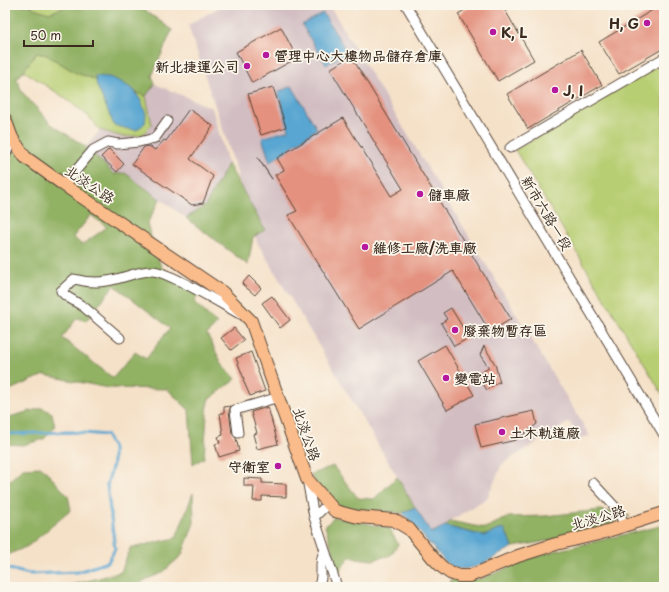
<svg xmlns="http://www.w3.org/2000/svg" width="669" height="592" font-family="'Playpen Sans','LXGW WenKai TC',sans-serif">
<rect width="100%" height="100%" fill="#fbf7ec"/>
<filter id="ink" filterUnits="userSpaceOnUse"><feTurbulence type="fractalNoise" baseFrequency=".025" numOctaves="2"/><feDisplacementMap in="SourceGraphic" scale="8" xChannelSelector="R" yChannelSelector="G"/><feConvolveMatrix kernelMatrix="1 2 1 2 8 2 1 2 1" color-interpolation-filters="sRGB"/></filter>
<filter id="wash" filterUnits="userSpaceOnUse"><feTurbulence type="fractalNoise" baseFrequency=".012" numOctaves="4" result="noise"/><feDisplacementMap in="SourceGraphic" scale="16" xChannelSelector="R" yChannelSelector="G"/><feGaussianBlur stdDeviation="0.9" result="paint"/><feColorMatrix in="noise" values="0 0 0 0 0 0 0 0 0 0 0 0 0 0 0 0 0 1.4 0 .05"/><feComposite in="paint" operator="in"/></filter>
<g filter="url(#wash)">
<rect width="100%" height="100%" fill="#f5e1c8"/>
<g fill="#d2bec2">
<polygon points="223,5 329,5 590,436 580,438 569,422 502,464 487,498 450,521 445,526 431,533 257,242 235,166 188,25"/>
<polygon points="155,84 212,108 228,164 205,206 186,218 125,173 114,174 86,147 100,130 123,137 142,135 152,125 146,96"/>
</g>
<g fill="#b7ce72" stroke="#797c48">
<polygon points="31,5 70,5 49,13 33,8"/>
<polygon points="37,53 47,55 76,73 146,96 152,125 142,135 123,137 100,130 87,115 62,96 24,71 28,64"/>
<polygon points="664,62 664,397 515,150"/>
</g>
<g fill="#91b164" stroke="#666e41" fill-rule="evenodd">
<path d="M5,5H31L33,8L49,13L70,5H141V7L172,30L152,76L155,84L146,96L76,73L47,55L37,53L17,79L22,92L51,124L86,147L114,174L125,173L160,199L147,224L161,267L198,295L194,302L217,324L207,334L221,362L236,379L208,400L204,458L193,464L189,410L167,389L108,388L44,375L5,392ZM91,215L107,227L82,245L73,237ZM114,285L170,328L146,359L135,352L113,378L62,338L77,318L86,321Z"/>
<polygon points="228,164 265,230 253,237 248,265 186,218 205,206"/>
<polygon points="42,408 52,413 55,427 44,439 23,445 5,444 5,418"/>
<polygon points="333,466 358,498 374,499 397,477 415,507 403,513 345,508 331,502 310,475"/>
<polygon points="42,467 68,496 71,510 28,546 5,556 5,485 23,468"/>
<polygon points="193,493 194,523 182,555 162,573 147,579 135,587 65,587 121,572 130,548 176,538"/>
<path d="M600,510L630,516C593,531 553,541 513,547L504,528L484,536L445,526L450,521L485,528L509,517L545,516Z"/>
<polygon points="334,517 389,528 398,544 391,555 372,560 349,557 339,572 325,526"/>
<polygon points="661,526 664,527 664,587 449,587 451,580 480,579 501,571 522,560 550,552"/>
</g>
<g fill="#58a6d1" stroke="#4a6878">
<polygon points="323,13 347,52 326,65 302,25"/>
<polygon points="95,76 109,77 121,82 134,90 141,101 146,114 145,123 137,130 128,129 114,125 97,86"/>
<polygon points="292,86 317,129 270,162 262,138 289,130 278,92"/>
<path d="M415,507L431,533L445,526L484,536L504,528L513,547C494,557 471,576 449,566L403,513Z"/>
</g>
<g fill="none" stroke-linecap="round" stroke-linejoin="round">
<polyline stroke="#58a6d1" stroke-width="3" points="5,434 72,432 106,435 113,448 113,464 107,485 115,549 108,562 78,572 29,574 5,568"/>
</g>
<g id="blocks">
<g fill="#e4927f">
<polygon points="473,5 502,5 534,60 498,81 458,14"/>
<polygon points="661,5 664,5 664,48 619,74 599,42"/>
<polygon points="281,27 297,58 252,83 236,52"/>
<polygon points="581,50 602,85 528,129 507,94"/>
<polygon points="351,56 511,319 490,332 453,271 359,329 288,215 297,211 275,175 284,170 277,158 343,118 391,196 403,189 330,69"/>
<polygon points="273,87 286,127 261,135 248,94"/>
<polygon points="189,109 213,126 190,159 213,176 203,203 192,205 132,164 144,147 149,146 155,150 164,140 166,141"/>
<polygon points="109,149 124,164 117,172 101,157"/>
<polygon points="249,276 261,288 255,295 242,284"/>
<polygon points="272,296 290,320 280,328 262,303"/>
<polygon points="451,308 469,338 454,346 441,323 447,319 443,313"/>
<polygon points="234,328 244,340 231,350 221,338"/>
<polygon points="445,345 474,395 447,410 418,361"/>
<polygon points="484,346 495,364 500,383 498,382 487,390 477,375 489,368 480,355"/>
<polygon points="251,352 265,391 250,396 243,380 244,379 236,358"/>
<polygon points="231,406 229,411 232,434 236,438 239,451 219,457 215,444 220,443 218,437 223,435 220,413 224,413 224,407"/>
<polygon points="268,407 278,444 257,449 253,434 257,433 251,412"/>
<polygon points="534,411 537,424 516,440 481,448 475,424"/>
<polygon points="244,478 262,479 262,483 286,484 286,497 262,496 262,501 253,501 254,486 244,486"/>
</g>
</g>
</g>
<g filter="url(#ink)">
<use href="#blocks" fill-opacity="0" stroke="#574538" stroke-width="1"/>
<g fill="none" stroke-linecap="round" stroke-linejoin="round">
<g stroke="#574538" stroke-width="11">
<g id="minor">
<polyline points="406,5 664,435"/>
<polyline points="510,148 664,58"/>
<polyline points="5,157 12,138"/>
<polyline points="64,185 93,150 108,142 118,144 139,142 155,138 167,121"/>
<path d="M120,338L84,307L66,296L61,291L74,279C85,282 96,283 107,281C122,279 137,271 152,271C168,271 223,305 240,314"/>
<polyline points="238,433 235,410 279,397"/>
<polyline points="307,479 314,517 337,587"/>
<polyline points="593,483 616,508 625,525"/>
<polyline points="314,517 328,504"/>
<path d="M318,587C325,576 317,565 324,552"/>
</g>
</g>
<g stroke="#574538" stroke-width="14">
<polyline id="major" points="5,119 12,138 25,157 64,185 222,292 251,321 307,479 335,511 358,517 394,520 409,529 433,558 442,567 450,573 459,576 470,576 518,556 556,544 598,534 664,513"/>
</g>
<use href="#minor" stroke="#fff" stroke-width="9"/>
<use href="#major" stroke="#fabc8b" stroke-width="12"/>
<g stroke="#3b2a1e" stroke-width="1">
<polyline points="256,6 257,5"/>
<polyline points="258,158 272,179"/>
</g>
</g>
</g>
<g fill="#b5179e" stroke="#fbf7ec" stroke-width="1.5">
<circle cx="647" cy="23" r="4"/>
<circle cx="493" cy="32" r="4"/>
<circle cx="266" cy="55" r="4"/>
<circle cx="247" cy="66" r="4"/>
<circle cx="555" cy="90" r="4"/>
<circle cx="420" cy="194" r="4"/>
<circle cx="365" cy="247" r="4"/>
<circle cx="455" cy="330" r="4"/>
<circle cx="446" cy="378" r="4"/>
<circle cx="502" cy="432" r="4"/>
<circle cx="278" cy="466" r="4"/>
</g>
<g text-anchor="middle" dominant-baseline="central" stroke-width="3.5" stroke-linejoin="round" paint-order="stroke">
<g font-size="14" font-weight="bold" fill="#3b2a1e" stroke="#fbf7ec" text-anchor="start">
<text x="639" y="23" text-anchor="end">H, G</text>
<text x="501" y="32">K, L</text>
<text x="274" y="55">管理中心大樓物品儲存倉庫</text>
<text x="239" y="66" text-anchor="end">新北捷運公司</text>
<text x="563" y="90">J, I</text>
<text x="428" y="194">儲車廠</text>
<text x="373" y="247">維修工廠/洗車廠</text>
<text x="463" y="330">廢棄物暫存區</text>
<text x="454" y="378">變電站</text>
<text x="510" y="432">土木軌道廠</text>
<text x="270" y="466" text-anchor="end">守衛室</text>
</g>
<g font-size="14" fill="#3b2a1e" stroke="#fbf7ec">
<text transform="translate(90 184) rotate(34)">北淡公路</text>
<text transform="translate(547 213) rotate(59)">新市六路一段</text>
<text transform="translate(307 434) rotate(71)">北淡公路</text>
<text transform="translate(598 517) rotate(-16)">北淡公路</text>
</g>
</g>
<rect width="669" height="592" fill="none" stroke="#fbf7ec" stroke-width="20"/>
<path d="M24 40v6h69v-6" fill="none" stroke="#3b2a1e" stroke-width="2"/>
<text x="30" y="40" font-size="12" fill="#3b2a1e" stroke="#fbf7ec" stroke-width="3" paint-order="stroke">50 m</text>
</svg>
